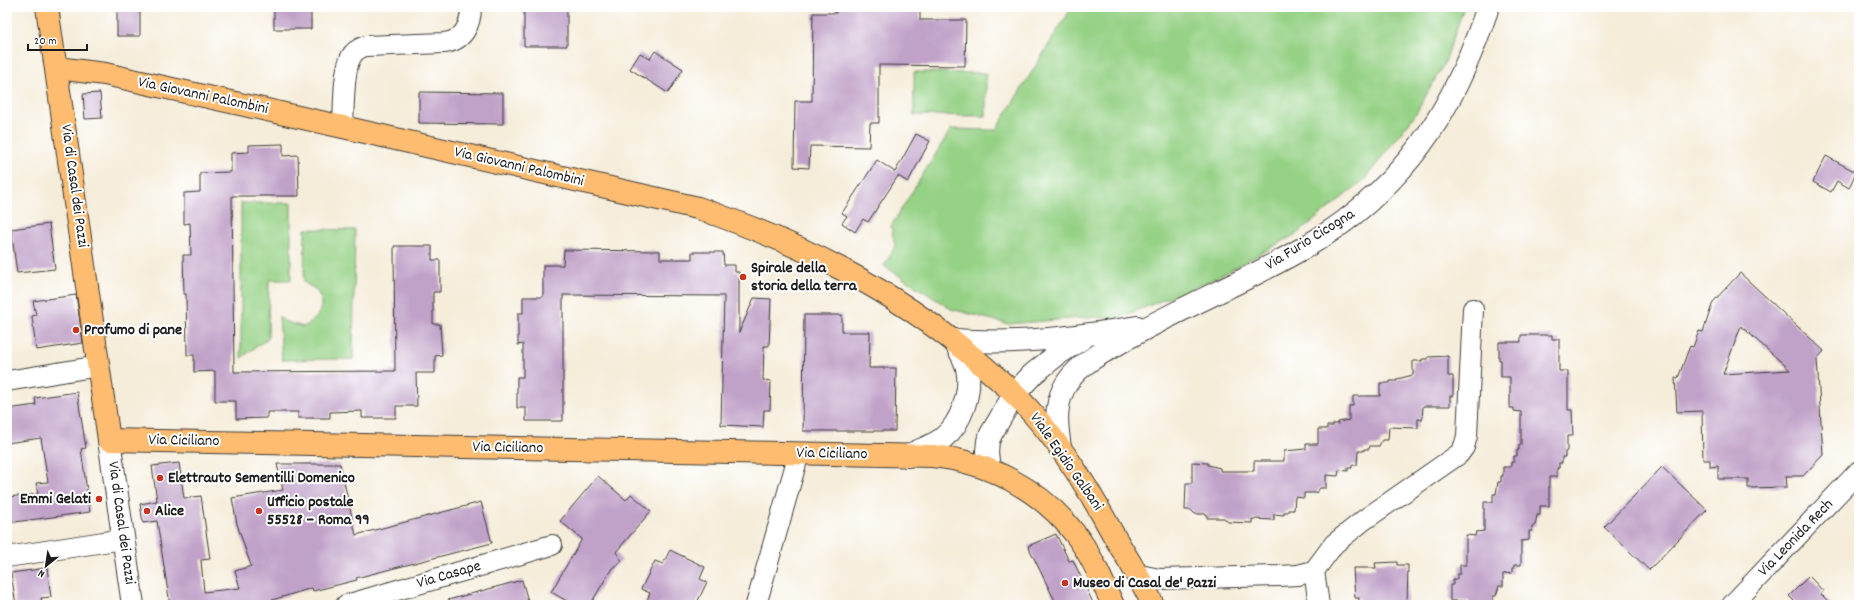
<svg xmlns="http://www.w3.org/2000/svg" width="1866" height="612" font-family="Dekko,sans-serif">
<rect width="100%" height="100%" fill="#fff"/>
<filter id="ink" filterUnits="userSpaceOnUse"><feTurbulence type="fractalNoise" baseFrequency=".025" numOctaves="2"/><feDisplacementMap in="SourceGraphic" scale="8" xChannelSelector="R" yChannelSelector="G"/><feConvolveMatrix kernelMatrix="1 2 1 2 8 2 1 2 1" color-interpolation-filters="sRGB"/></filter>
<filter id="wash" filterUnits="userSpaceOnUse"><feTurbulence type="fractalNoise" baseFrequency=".012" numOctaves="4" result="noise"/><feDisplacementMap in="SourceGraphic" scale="16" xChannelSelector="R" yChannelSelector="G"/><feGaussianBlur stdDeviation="0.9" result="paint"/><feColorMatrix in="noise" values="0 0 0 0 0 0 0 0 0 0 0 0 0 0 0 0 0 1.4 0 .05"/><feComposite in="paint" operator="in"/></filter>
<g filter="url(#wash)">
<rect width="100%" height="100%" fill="#f5edda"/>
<g fill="#96d286" stroke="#597751">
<polygon points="1072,7 1464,7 1445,62 1415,115 1364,180 1298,233 1214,279 1116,319 1093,317 1008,324 951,309 884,266 895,246 891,226 951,129 996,130"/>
<polygon points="914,72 986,73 986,116 914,115"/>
<polygon points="241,203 291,203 291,280 269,280 268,338 241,358"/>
<path d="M305,229L355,230L353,359L282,360L279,316L284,321L303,327C318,321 328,304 315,289C312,287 307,285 304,282Z"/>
</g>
<g id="blocks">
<g fill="#c0a1c8" fill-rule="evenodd">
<rect x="117" y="7" width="23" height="29"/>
<polygon points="274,7 306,7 306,12 311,12 311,29 274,29"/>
<polygon points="530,7 567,9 567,46 524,46 524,9 530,10"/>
<polygon points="836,7 920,7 920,20 966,20 965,66 879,65 879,123 870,123 869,147 810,146 809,168 794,167 795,101 812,101 813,13 836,13"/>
<polygon points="655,51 683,69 668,93 630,69 640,53 650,59"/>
<polygon points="419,92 503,93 503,124 419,123"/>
<polygon points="100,93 102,118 85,119 83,94"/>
<polygon points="916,134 930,141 908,182 898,176 868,222 863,219 855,232 842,223 847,216 842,213 877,160 895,172"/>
<polygon points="283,144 283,156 298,155 299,196 232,196 234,372 395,371 394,246 432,246 432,260 440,260 440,292 433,292 433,324 440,324 442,355 435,356 435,373 416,373 417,406 396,406 396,418 362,418 362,411 330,412 330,418 298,418 298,412 267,412 267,418 236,419 236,401 215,401 215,371 194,372 194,355 187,355 186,294 184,294 183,255 191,255 190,223 184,224 184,193 200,192 200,173 231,172 231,153 249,152 249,145"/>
<polygon points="1826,156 1856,172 1849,188 1837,181 1831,192 1813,182"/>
<polygon points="49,224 55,269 17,273 11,229"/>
<polygon points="564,250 660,251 660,259 692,259 692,252 723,252 724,265 735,265 735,272 739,272 739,333 754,298 771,299 769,346 764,346 763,380 771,381 770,410 764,410 763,427 721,425 724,296 563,295 563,421 526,421 526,408 517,408 517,377 523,377 523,344 518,345 518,313 523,313 523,297 543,297 543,265 563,265"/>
<path d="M1740,273L1824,351L1817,359L1823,455L1803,476H1786L1787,487L1748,488V479H1718V466L1710,467V460H1703L1702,411L1677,412L1675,378H1678L1690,346L1693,347L1699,331L1703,332L1713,302ZM1741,326L1790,370L1723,374Z"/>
<polygon points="76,295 83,343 36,350 32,316 36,315 33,301"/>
<polygon points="804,315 842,315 842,332 870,332 869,368 896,368 895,431 803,431"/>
<polygon points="1521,335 1552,335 1552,339 1559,339 1559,371 1568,371 1568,410 1572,410 1573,436 1567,436 1567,451 1565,452 1565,457 1562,457 1562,463 1559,463 1559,468 1557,468 1557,477 1549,477 1549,506 1540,506 1540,515 1537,515 1535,526 1532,526 1532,531 1529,531 1529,540 1521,541 1521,565 1514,565 1514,568 1512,568 1512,573 1503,574 1503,586 1499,586 1496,596 1493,596 1493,605 1469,605 1469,601 1450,601 1450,585 1453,585 1453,579 1457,579 1457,574 1460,574 1460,565 1466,565 1466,535 1475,536 1476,532 1484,531 1484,502 1493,502 1493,494 1496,494 1498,482 1501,482 1501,476 1503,476 1503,467 1511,467 1511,462 1514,462 1514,456 1517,456 1517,450 1519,450 1519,445 1521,445 1521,412 1514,411 1514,408 1510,408 1510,377 1501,377 1501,360 1499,360 1499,342 1521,342"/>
<polygon points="1448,356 1448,376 1453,376 1453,396 1450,396 1450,406 1423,406 1422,420 1418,419 1418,428 1389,427 1388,440 1382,440 1379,446 1370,446 1369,449 1364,449 1364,451 1358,451 1357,465 1352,465 1352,468 1348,468 1348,471 1339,470 1338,476 1326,475 1326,488 1320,488 1316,493 1304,493 1304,498 1295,497 1294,510 1288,510 1288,512 1284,512 1284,515 1274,514 1274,520 1252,519 1252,523 1228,522 1224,518 1207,518 1207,514 1195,514 1191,510 1185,510 1186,483 1192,483 1192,462 1208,463 1208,465 1220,468 1220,471 1254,471 1254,461 1284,461 1284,451 1306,449 1306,444 1318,444 1318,429 1327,429 1327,426 1333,426 1333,424 1338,424 1338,422 1349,420 1349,406 1353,406 1353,396 1380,396 1380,383 1390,383 1390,381 1397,381 1397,379 1413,375 1413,361 1422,361 1422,359 1428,359 1428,357"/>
<polygon points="77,392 86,448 81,449 90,512 7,523 7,497 38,494 36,483 48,482 41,438 7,443 7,409 36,405 35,398"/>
<polygon points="179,463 184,498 201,496 210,559 201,560 204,592 240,588 235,571 251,566 237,524 232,498 283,490 277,464 340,464 356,535 481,502 492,543 356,578 357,580 313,591 312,588 256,605 170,605 157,521 143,523 140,504 157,501 152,466"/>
<polygon points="1662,467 1707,510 1649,570 1604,527"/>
<polygon points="598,476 626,500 631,494 651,511 616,552 622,561 612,568 590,605 574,605 551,592 582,539 560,521"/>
<polygon points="1056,534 1069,561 1073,560 1094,605 1057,605 1028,546"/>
<polygon points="670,550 705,567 700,579 707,582 696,605 645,605 650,593 641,589 655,561 663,564"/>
<polygon points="1397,562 1397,565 1408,565 1407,605 1359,605 1359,598 1355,598 1353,568 1376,568 1375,563"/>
<polygon points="47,568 51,597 41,598 42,605 16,605 11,573"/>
<polygon points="1809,576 1823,591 1821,594 1832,605 1798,605 1789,596"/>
<polygon points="522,580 529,605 449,605 448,600"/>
</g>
</g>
</g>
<g filter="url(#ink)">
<use href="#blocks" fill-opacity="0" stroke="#3d3b38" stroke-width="1"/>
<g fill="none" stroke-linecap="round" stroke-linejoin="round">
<g stroke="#3d3b38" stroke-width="22">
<g id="minor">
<path d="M343,127C344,110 343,70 351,57C354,51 359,48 366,46L444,43C463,41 471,25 471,7"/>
<polyline points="7,381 99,366"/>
<polyline points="7,557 123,539"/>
<polyline points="1135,574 1159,579 1278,576 1298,575 1314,571"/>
<polyline points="346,605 552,545"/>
<polyline points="756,605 799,453"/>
<polyline points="1319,605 1314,571 1334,544 1364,520 1459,454 1464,447 1467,436 1473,309"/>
<polyline points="1732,605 1859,471"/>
</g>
</g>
<g stroke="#3d3b38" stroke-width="24">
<g id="tertiary">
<path d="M954,340C1018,345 1074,337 1137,327"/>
<polyline points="109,440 133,605"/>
<path d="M1060,448C1057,427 1054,408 1064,388C1075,366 1100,354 1119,343C1164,317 1211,296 1257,273C1290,256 1326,237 1355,213C1426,155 1459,92 1488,7"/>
<path d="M907,456C919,450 933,446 943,438C962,423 972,391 967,368C965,358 958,349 954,340"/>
<polyline points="989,469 987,452 988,441 991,434 1015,393 1033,374 1058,354 1083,338"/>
</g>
</g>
<g stroke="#3d3b38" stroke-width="24">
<g id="primary">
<path d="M47,7L109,440L932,456C987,461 1042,490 1076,535C1092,556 1102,581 1113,605"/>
<path d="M57,68L105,74L343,127L698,208C799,243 892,288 974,358C995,376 1015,393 1033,414C1065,450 1090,492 1113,534C1126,557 1142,580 1153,605"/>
</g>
</g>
<use href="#minor" stroke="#fff" stroke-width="20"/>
<use href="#tertiary" stroke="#fff" stroke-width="22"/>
<use href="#primary" stroke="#fdbc70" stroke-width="22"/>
</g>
</g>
<g fill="#c8321e" stroke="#fff" stroke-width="1.5">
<circle cx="743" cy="277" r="4"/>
<circle cx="76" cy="330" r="4"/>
<circle cx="160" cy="478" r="4"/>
<circle cx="99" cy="499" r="4"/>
<circle cx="147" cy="511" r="4"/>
<circle cx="259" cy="511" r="4"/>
<circle cx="1065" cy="583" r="4"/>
</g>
<g text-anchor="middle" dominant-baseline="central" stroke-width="4" stroke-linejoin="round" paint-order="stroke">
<g font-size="16" fill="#1c1c1c" stroke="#fff">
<text transform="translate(203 96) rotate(12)">Via Giovanni Palombini</text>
<text transform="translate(519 167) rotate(13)">Via Giovanni Palombini</text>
<text transform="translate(74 186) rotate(82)">Via di Casal dei Pazzi</text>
<text transform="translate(1310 240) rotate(-32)">Via Furio Cicogna</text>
<text transform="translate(184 441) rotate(1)">Via Ciciliano</text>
<text transform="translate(508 448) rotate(1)">Via Ciciliano</text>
<text transform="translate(832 454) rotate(1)">Via Ciciliano</text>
<text transform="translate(1066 462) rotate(55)">Viale Egidio Galbani</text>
<text transform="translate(121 523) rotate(82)">Via di Casal dei Pazzi</text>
<text transform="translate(1796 538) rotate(-46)">Via Leonida Rech</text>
<text transform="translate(449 575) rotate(-16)">Via Casape</text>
</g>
<g font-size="16" font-weight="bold" fill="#1c1c1c" stroke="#fff" text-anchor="start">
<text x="751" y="268">Spirale della<tspan x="751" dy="18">storia della terra</tspan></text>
<text x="84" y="330">Profumo di pane</text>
<text x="168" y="478">Elettrauto Sementilli Domenico</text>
<text x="91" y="499" text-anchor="end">Emmi Gelati</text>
<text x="267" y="502">Ufficio postale<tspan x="267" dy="18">55528 – Roma 99</tspan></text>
<text x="155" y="511">Alice</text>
<text x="1073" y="583">Museo di Casal de' Pazzi</text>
</g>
</g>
<rect width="1866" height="612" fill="none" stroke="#fff" stroke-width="24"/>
<g transform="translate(46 566) rotate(210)" stroke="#ffffff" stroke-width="3" paint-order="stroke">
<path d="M0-3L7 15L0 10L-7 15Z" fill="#1c1c1c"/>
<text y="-6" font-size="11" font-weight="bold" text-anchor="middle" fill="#1c1c1c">N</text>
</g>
<path d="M28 44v6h59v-6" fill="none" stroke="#1c1c1c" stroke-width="2"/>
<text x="34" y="44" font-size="12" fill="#1c1c1c" stroke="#ffffff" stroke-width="3" paint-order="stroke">20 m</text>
</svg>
